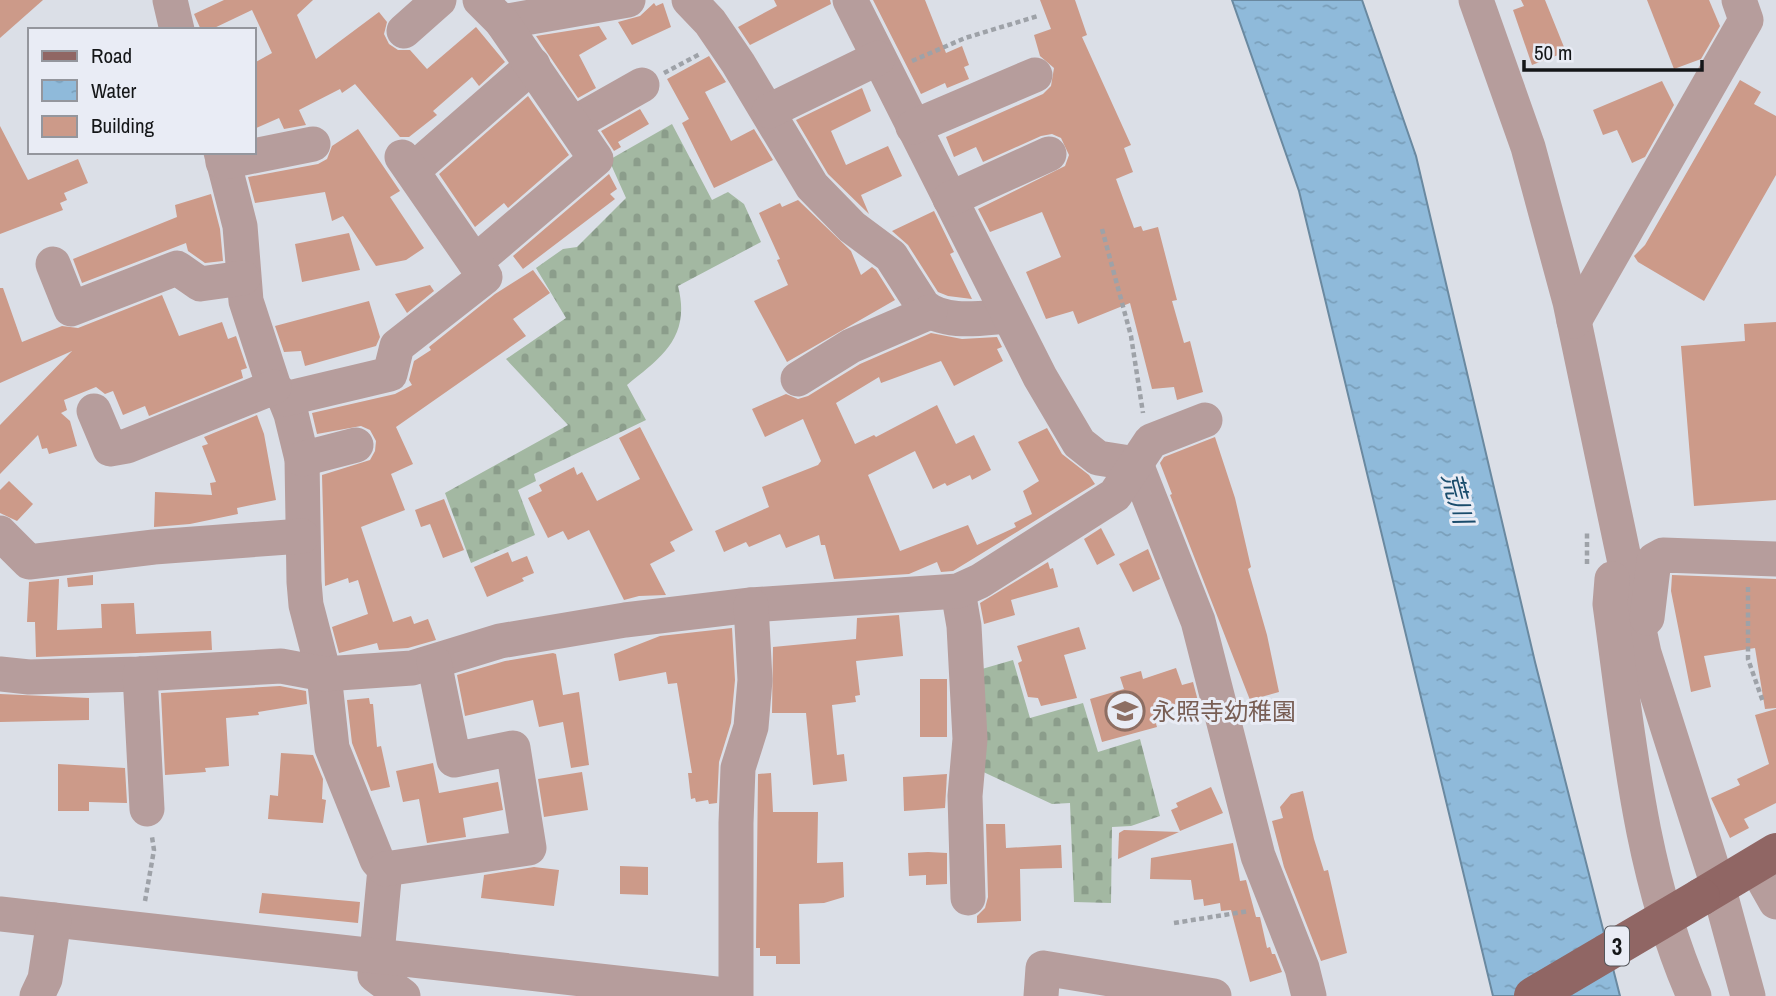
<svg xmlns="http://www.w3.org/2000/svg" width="1776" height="996" font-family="'Archivo Narrow','Noto Sans JP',sans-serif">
<defs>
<pattern id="cemetery-stones" width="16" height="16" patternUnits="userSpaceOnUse" patternTransform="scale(1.75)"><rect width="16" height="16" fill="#a3b8a2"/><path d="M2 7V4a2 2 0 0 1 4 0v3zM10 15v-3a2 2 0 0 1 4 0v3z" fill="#8b9d8b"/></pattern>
<pattern id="water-ripples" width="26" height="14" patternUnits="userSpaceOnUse" patternTransform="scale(1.75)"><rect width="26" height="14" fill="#8fbada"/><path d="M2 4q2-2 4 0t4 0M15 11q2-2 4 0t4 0" fill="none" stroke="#7a9fba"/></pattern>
</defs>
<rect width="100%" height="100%" fill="#dbdfe7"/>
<g fill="url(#cemetery-stones)">
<path d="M672,124L712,200L728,192L744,204L761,242L678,286C691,337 662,357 627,385L646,420L534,474L536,481L518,490L535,535L471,563L445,493L568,425L506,359L566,318L536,268L563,249L577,247L626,198L609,160Z"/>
<polygon points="1013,660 1030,718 1083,703 1098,752 1140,739 1160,816 1131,826 1112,827 1111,903 1074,902 1070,803 1052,804 977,769 975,671"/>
</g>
<polygon fill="url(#water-ripples)" stroke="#6a89a0" stroke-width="2" points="1232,0 1362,0 1416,156 1535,662 1620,996 1493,996 1299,191"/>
<g fill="#cc9a89">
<polygon points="0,0 43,0 0,38"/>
<polygon points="224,0 313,0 297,15 316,59 379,12 387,22 384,34 389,44 398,50 410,50 427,69 476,27 505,62 479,86 472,77 433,111 437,115 409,137 400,137 355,84 342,93 340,89 299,110 306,125 284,129 279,118 254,129 254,63 272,53 252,10 210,30 201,30 194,14"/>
<polygon points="774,0 830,0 831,4 750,45 738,27 777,6"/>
<polygon points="873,0 925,0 946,53 962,46 969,65 964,67 969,79 947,88 945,83 921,94"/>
<polygon points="1040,0 1075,0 1087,35 1082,37 1131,145 1124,148 1133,172 1116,179 1134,228 1141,226 1143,231 1158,227 1177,300 1172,301 1184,343 1190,341 1203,392 1177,400 1174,387 1152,389 1130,303 1078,324 1073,311 1046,319 1026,272 1061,257 1042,212 990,232 978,209 1065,166 1069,155 1061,138 1052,134 1041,136 983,162 976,147 954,157 946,137 1043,94 1051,86 1054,68 1040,56 1034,35 1051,29"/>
<polygon points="1521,0 1545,0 1566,52 1532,65 1513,10 1524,6"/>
<polygon points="1647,0 1709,0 1720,26 1701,59 1674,69"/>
<polygon points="654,3 656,6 663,3 671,27 632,45 618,22 640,16"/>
<polygon points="599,26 607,39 579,55 596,88 578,98 536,36"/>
<polygon points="709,56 726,82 705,92 731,141 754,129 773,160 714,188 682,123 689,119 667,79"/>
<polygon points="1740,80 1761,92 1754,104 1776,116 1776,175 1704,301 1638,262 1634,256 1645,245"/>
<polygon points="1662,81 1674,105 1645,157 1632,163 1617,130 1603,135 1593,110"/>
<polygon points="862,88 871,111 831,131 846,165 888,146 902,176 861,195 869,214 828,174 796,120"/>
<polygon points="528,96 569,155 508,208 504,203 475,227 439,174"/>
<polygon points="640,109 649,124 618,142 621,147 614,151 601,131"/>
<polygon points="0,126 28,180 78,159 88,183 64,193 67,200 60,203 63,210 0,234"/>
<polygon points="358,129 400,191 390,197 424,248 406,260 376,266 343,216 332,221 325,192 255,203 248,177 318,164 327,159 332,146"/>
<polygon points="609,174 617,189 610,194 615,199 523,269 513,256"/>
<polygon points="211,194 220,229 223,261 205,263 188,251 186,243 82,283 73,259 177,217 175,205"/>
<polygon points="798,200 851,251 861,275 872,267 876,270 895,300 787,362 754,301 788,285 777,260 780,259 759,213 780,203 782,207"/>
<polygon points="934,211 954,252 950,254 972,299 948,296 938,292 908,245 892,231"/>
<polygon points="349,233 360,270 302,282 295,244"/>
<polygon points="533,270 550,293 513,319 526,336 396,427 413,464 391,474 405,510 361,527 393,622 411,616 414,624 428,619 436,640 408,648 379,650 377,643 339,653 332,627 368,614 358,580 349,583 348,578 325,586 322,475 370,460 375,451 376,441 370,430 361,426 317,434 312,413 395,394 412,385 409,380 414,361 431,350 429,347 495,294"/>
<polygon points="430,285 434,291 407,313 395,294"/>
<polygon points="0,288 3,288 22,342 62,326 78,328 162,295 179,336 222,322 228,339 236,336 247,368 241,370 243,378 149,416 145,406 123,415 113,391 105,394 96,387 64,400 67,410 61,413 70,421 77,446 49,454 47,448 42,449 38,435 0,474 0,425 72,351 0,383"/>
<polygon points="369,301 380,337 376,346 305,366 301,351 284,352 275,326"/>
<polygon points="1776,322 1776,500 1694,506 1681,346 1745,341 1744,324"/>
<polygon points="931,333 962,339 997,337 1002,347 997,349 1003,361 954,386 941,361 881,383 879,377 836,403 855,444 874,435 876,437 937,405 956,444 974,435 991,470 972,480 970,475 947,486 945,483 933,489 915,451 868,475 900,551 968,525 977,545 1016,527 1014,523 1032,514 1023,491 1039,481 1018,442 1047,428 1062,454 1089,475 1095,484 953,571 941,572 937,562 909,574 834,579 825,545 821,545 819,535 786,548 780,534 749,547 746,542 724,552 715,531 769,507 762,487 818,465 821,461 803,419 765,437 752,409 786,394 798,399 808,396 860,364"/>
<polygon points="257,415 264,434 276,500 237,508 238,514 190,524 154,527 155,492 212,495 210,483 216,482 202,446 208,444 204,437"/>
<polygon points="640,427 693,530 670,542 675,551 650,564 666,595 639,596 624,600 589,530 568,540 563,531 548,538 528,498 542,491 539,485 574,467 577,475 582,472 597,501 640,479 619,438"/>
<polygon points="1215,437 1235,498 1251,567 1248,569 1267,635 1279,692 1250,700 1170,495 1172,494 1160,463 1164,457"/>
<polygon points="9,481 33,504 17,521 0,513 0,490"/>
<polygon points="444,499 464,550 443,558 430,524 421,527 415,510"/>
<polygon points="1101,528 1115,555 1097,565 1084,539"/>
<polygon points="1148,549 1160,579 1133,592 1119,564"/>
<polygon points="508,552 512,562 527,556 534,573 522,578 524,581 487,597 474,567"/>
<polygon points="1048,562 1050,569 1053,568 1058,587 1011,600 1015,615 984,624 980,603"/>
<polygon points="93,575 93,585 68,587 67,578"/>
<polygon points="1672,575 1776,579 1776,708 1765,709 1755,648 1704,656 1711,687 1691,692 1671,591"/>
<polygon points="59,579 57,630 102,628 101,604 134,603 136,634 211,631 212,650 36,657 35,622 27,622 29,582"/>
<polygon points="899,615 903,656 856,661 860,695 855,696 856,702 832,705 837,755 844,754 847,781 813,785 806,713 772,713 773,647 856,639 857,618"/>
<polygon points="1079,627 1086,649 1064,655 1077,698 1041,706 1038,698 1028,697 1018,663 1022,661 1017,646"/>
<polygon points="732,628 735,680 731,723 719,762 717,803 709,804 708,800 696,802 695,798 691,799 688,773 692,773 677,683 668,684 666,672 619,681 614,654 660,636"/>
<polygon points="553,653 556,654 563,695 579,692 589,765 571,768 563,722 539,727 533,700 465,716 457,675 505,661"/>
<polygon points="1176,668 1182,685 1193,682 1198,701 1154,717 1157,727 1102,742 1090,699 1124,689 1120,677 1141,671 1143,679"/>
<rect x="920" y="679" width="27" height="58"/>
<polygon points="280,686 306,691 307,704 258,712 259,715 226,718 229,766 205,768 206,772 165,775 161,693"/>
<polygon points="0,694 89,698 89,720 0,722"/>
<polygon points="369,698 370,704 373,704 377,747 381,746 390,787 371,791 352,743 347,700"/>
<polygon points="1776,709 1776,803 1744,819 1749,828 1730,838 1711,798 1740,785 1737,779 1769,764 1755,715"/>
<polygon points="281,753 313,755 323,779 322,799 326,800 323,823 268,819 270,795 278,796"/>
<polygon points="433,763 439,793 498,782 503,810 463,818 466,837 427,843 419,799 403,802 396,771"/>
<polygon points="58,764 125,768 127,803 89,802 89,811 58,811"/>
<polygon points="582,772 588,810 544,817 538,779"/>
<polygon points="771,773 773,812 818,812 817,863 843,862 844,897 824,903 799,904 800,964 776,964 776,956 760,956 760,948 756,948 758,774"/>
<polygon points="947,774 945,808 904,811 903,777"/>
<polygon points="1211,787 1223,813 1180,831 1171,810 1178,807 1176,803"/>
<polygon points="1303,791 1314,839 1324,871 1328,870 1347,953 1321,961 1284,867 1272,821 1283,818 1280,807 1291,794"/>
<polygon points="986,824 1005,824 1006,848 1061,845 1062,868 1020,869 1021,921 977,923 977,916 985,908 988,897"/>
<polygon points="1124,830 1179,832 1118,859 1119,833"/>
<polygon points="1233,843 1240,881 1246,880 1256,917 1260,917 1267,948 1270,947 1272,954 1275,954 1282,972 1250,982 1231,910 1221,911 1220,903 1204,906 1203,899 1194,900 1191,880 1150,879 1151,858"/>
<polygon points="928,852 947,853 947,884 926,885 926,875 909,876 908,853"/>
<polygon points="620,866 648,867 648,895 620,894"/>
<polygon points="534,867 559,870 554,906 481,898 484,875"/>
<polygon points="262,893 360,902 358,923 259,913"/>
</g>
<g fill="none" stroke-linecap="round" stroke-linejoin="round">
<g stroke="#9ea2a8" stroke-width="4.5" stroke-dasharray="5 3.5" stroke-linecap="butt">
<polyline points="912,61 965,38 1038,16"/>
<polyline points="664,73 700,54"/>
<polyline points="1102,229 1131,336 1143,413"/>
<polyline points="1587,564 1587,531"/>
<polyline points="1748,587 1748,659 1763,702"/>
<polyline points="145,901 154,850 152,837"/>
<polyline points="1174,923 1249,911"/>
</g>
<g stroke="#b69d9c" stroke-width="35">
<polyline points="170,0 177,30"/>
<path d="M689,0L710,22L738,63L812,186L852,227L891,256L923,306C945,325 981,318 1008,316"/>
<polyline points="850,0 1040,377 1079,443 1098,458 1136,464 1198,621 1258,856 1302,968 1309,996"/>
<polyline points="1476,0 1528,147 1570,302 1644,653 1718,886 1748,996"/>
<polyline points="502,22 628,0"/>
<polyline points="404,31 439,0"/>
<polyline points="769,111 878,58"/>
<polyline points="573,124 642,85"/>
<polyline points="913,127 1035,75"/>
<polyline points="221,152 240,226 246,301 274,387 285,399 291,414 302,459 304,582 306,605 324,674 332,748 377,860 385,869 375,975 403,996"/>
<polyline points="223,162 313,144"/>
<polyline points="412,171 533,65"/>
<polyline points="950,199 1049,154"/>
<polyline points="475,262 596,159 502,22 480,0"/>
<polyline points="53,264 71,309 177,268 200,284 243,278"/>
<polyline points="1574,321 1746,20 1739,0"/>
<polyline points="798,379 851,346 930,312"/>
<polyline points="285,399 390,374 397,346 485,277 402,157"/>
<polyline points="94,411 110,449 127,446 274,387"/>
<polyline points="302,459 356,445"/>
<polyline points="0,533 29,562 154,547 302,536"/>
<path d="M1612,579L1610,604C1628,735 1640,874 1694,996"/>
<polyline points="958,591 964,626 970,739 965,796 968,898"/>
<polyline points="1647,618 1654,560 1663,555 1776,559"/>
<polyline points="0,674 29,677 140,674 281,666 324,674 412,668 500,641 625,620 751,605 958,591 980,581 1115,495 1151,441 1205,420"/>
<polyline points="140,674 147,809"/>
<polyline points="1755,865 1776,902"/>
<polyline points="385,869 529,848 513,748 454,760 434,662"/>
<polyline points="0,914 734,996"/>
<polyline points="37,996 45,979 54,920"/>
<polyline points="736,996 736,823 738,768 751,727 755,680 751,605"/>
<polyline points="1041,996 1043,968 1214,996"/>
</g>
<polyline stroke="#906664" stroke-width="38" points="1701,897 1776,852"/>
<polyline stroke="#906664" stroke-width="38" points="1533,996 1701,897"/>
</g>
<defs>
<g id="school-ring" transform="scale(2.0125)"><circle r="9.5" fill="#e9ecf5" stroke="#8d6e63" stroke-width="1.5"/><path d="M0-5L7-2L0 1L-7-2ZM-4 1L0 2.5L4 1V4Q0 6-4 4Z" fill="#8d6e63"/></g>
</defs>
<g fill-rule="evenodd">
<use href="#school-ring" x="1125" y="711"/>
</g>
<g text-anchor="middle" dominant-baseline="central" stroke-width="6" stroke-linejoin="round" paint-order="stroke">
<rect fill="#e9ecf5" stroke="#54565a" stroke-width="2" x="1605" y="926.5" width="24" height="39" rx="5"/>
<g font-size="23" font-weight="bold" fill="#141618">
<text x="1617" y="946">3</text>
</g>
<g font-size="24" fill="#785e54" stroke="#e9ecf5" text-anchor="start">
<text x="1152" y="711">永照寺幼稚園</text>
</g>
<g font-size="26" font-style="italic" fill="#1a4c6c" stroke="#e9ecf5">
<text transform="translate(1458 498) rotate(75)">荒川</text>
</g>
</g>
<rect x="28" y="28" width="228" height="126" fill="#e9ecf5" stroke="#94969d" stroke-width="2"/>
<rect x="42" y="51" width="35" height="10" fill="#906664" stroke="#94969d" stroke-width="2"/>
<text x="91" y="63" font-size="21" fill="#141618">Road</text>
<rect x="42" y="80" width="35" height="21" fill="url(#water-ripples)" stroke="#94969d" stroke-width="2"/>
<text x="91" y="98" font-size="21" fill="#141618">Water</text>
<rect x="42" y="116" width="35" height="21" fill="#cc9a89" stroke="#94969d" stroke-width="2"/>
<text x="91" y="133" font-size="21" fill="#141618">Building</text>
<path d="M1524 60v10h178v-10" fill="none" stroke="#141618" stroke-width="3.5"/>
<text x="1534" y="60" font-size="21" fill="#141618" stroke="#e9ecf5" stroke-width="5" paint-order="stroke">50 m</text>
</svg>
